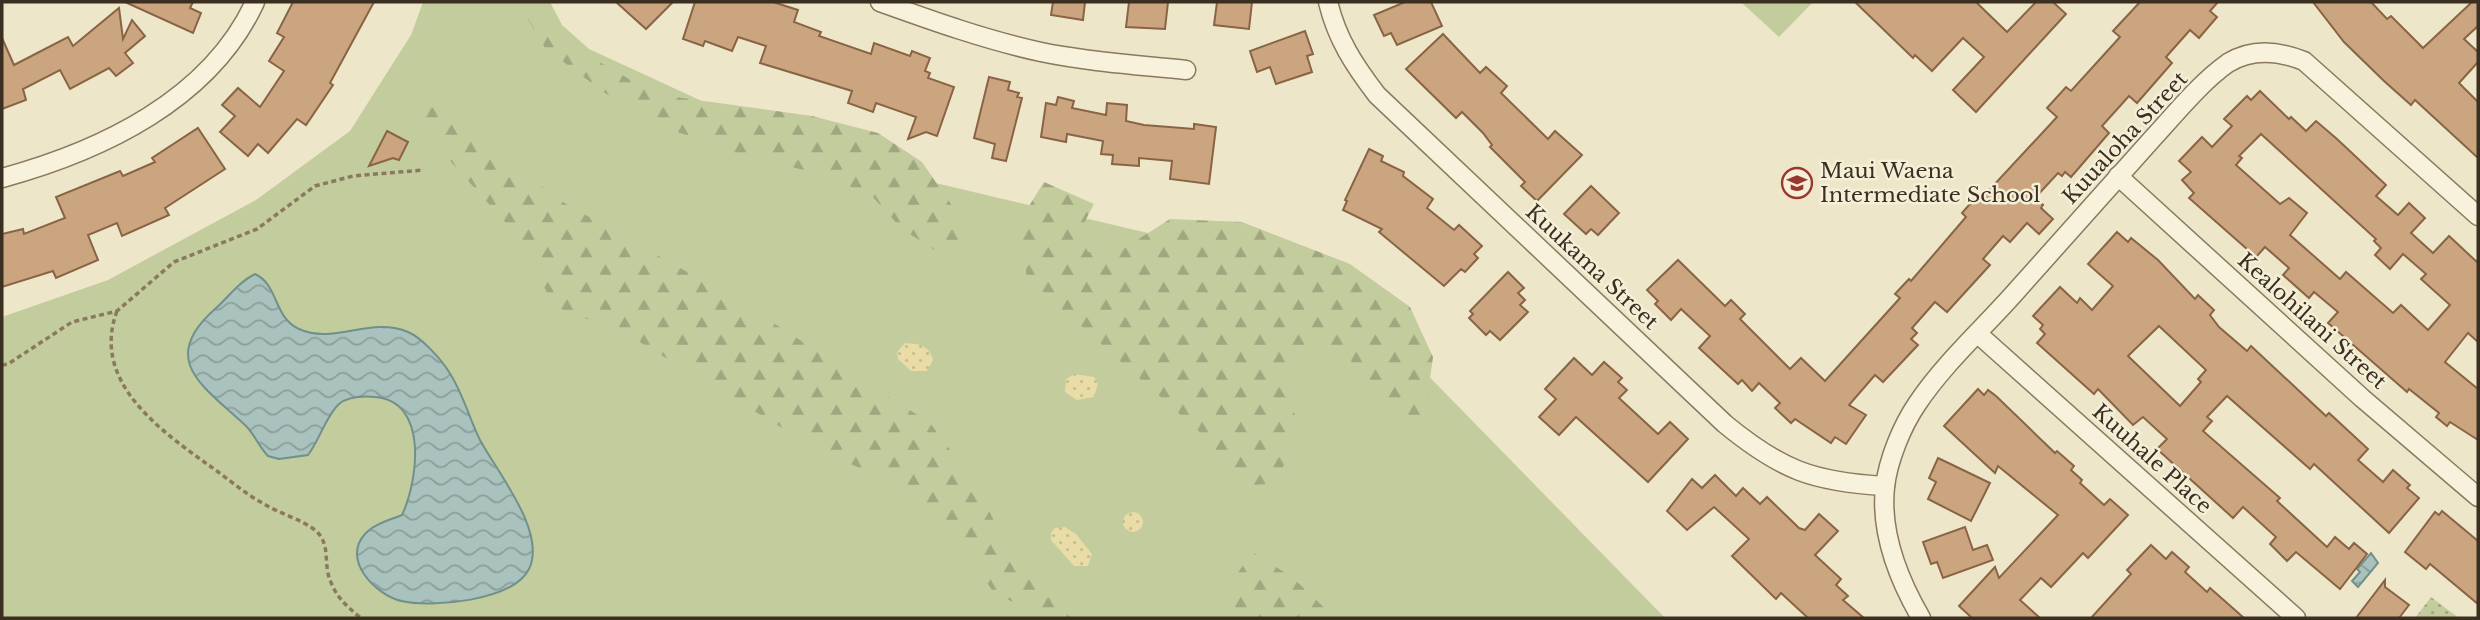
<svg xmlns="http://www.w3.org/2000/svg" width="2480" height="620" font-family="'Libre Baskerville',serif">
<defs>
<pattern id="forest-firs" width="22" height="20" patternUnits="userSpaceOnUse" patternTransform="scale(1.75)"><rect width="22" height="20" fill="#c3cc9c"/><path d="M5 1l3.5 6h-7zM16 11l3.5 6h-7z" fill="#a0a67f"/></pattern>
<pattern id="sand-dots" width="8" height="8" patternUnits="userSpaceOnUse" patternTransform="scale(1.75)"><rect width="8" height="8" fill="#e9dca7"/><path d="M2 2h.1M6 6h.1" fill="none" stroke="#c9bd8f" stroke-width="1.8" stroke-linecap="round"/></pattern>
<pattern id="park-dots" width="8" height="8" patternUnits="userSpaceOnUse" patternTransform="scale(1.75)"><rect width="8" height="8" fill="#c3cc9c"/><path d="M2 2h.1M6 6h.1" fill="none" stroke="#a0a67f" stroke-width="1.8" stroke-linecap="round"/></pattern>
<pattern id="water-waves" width="16" height="10" patternUnits="userSpaceOnUse" patternTransform="scale(1.75)"><rect width="16" height="10" fill="#a9c2bd"/><path d="M0 5q4-4 8 0t8 0" fill="none" stroke="#8b9e99"/></pattern>
</defs>
<rect width="100%" height="100%" fill="#eee6c9"/>
<g fill="#c3cc9c">
<polygon points="423,2 550,2 562,25 589,49 732,115 893,173 1199,245 1407,354 1665,618 2,618 2,317 108,280 256,200 350,131 411,35"/>
<polygon points="1741,2 1813,2 1779,37"/>
</g>
<g fill="url(#forest-firs)">
<polygon points="526,16 566,43 631,80 675,97 812,116 878,133 922,162 971,233 938,252 902,229 870,194 804,170 731,152 675,131 605,93 545,48"/>
<polygon points="400,105 444,108 489,147 566,204 739,301 930,423 976,485 1004,541 1090,616 1047,618 994,593 955,536 914,492 819,450 628,335 553,306 524,243"/>
<polygon points="1044,182 1094,204 1079,233 1088,252 1120,251 1170,219 1242,222 1350,264 1410,307 1433,357 1424,423 1397,411 1347,357 1294,346 1279,384 1302,428 1275,483 1249,486 1202,434 1027,278 1019,222"/>
<polygon points="1252,552 1292,577 1335,618 1222,618 1227,589"/>
</g>
<g fill="url(#sand-dots)">
<path d="M905,343C919,344 929,345 933,360L927,371H911L898,359L897,352Z"/>
<polygon points="1074,374 1094,377 1098,383 1094,397 1077,400 1065,392 1066,379"/>
<circle cx="1133" cy="522" r="10"/>
<polygon points="1065,527 1076,534 1092,554 1088,566 1074,566 1051,540 1051,533 1055,528"/>
</g>
<polygon fill="url(#park-dots)" points="2431,597 2459,618 2415,618"/>
<g fill="url(#water-waves)" stroke="#70918b" stroke-width="2">
<path d="M255,274C279,285 273,317 299,329C334,345 371,316 408,332C422,338 441,359 449,372C463,393 469,418 480,440C497,472 547,532 529,569C513,601 432,608 401,601C376,595 341,560 365,534C374,524 390,520 402,515C418,481 429,401 375,397C363,396 349,396 339,404C326,416 319,441 308,455L279,459L268,456C259,447 255,435 246,426C206,388 156,361 215,309C229,297 237,283 255,274Z"/>
<polygon points="2371,553 2378,563 2358,587 2352,581 2360,572 2357,569"/>
</g>
<g fill="#cba580" stroke="#896444" stroke-width="2" fill-rule="evenodd">
<polygon points="125,2 193,2 190,8 201,13 193,33"/>
<polygon points="293,2 374,2 330,83 333,85 306,125 297,119 268,153 258,144 248,156 220,132 235,116 222,105 238,88 260,107 284,71 269,61 284,37 277,33"/>
<polygon points="616,2 673,2 646,29"/>
<polygon points="695,2 773,2 798,10 794,22 821,32 819,36 871,54 874,43 910,56 912,51 930,58 925,71 930,73 928,78 954,87 937,136 926,132 908,139 916,117 876,103 873,112 848,103 852,91 760,63 766,46 738,37 732,51 705,41 703,46 683,39"/>
<polygon points="1053,2 1085,2 1083,20 1051,15"/>
<polygon points="1129,2 1168,2 1165,29 1126,27"/>
<polygon points="1217,2 1252,2 1249,29 1214,25"/>
<polygon points="1405,2 1431,2 1442,26 1397,45 1391,33 1384,36 1374,15"/>
<polygon points="1855,2 1976,2 2007,32 2036,2 2053,2 2066,14 1976,112 1953,90 1984,57 1963,38 1932,71 1915,55 1913,58"/>
<polygon points="2140,2 2218,2 2210,11 2217,17 2199,38 2190,30 2166,57 2172,63 2137,103 2129,96 2102,126 2109,133 2071,177 2065,172 2062,176 2058,173 2035,198 2043,205 2041,208 2053,219 2039,234 2027,223 2010,242 2003,236 1983,259 1990,265 1947,312 1935,302 1912,328 1917,333 1911,339 1918,345 1883,382 1875,375 1849,405 1866,415 1846,444 1835,437 1831,443 1795,419 1791,423 1775,408 1780,403 1759,383 1752,391 1742,380 1738,384 1699,348 1710,336 1681,309 1671,320 1655,304 1658,301 1647,290 1678,260 1725,306 1731,300 1745,314 1740,319 1790,369 1801,358 1825,381 1900,298 1895,294 1909,279 1911,281 1966,217 1962,213 1976,197 1980,200 2057,117 2047,108 2066,87 2071,91 2120,37 2113,31"/>
<polygon points="2313,2 2371,2 2387,19 2391,16 2423,48 2472,2 2478,2 2478,26 2464,39 2478,52 2478,62 2459,83 2478,102 2478,158 2415,100 2411,105 2384,81 2344,42"/>
<polygon points="119,8 123,39 132,20 145,36 125,53 133,63 116,76 109,68 70,89 60,70 23,89 26,100 2,109 2,38 14,65 68,37 73,46"/>
<polygon points="1305,31 1313,54 1307,56 1312,72 1276,84 1270,67 1257,72 1250,51"/>
<polygon points="1443,34 1480,73 1486,67 1507,86 1501,93 1548,139 1555,131 1582,155 1537,201 1521,186 1525,182 1490,147 1492,145 1483,133 1462,112 1456,118 1406,69"/>
<polygon points="989,77 1010,82 1008,90 1019,93 1017,97 1022,98 1006,161 992,158 995,144 974,138"/>
<path d="M2260,91L2289,119L2291,117L2306,131L2316,121L2337,139L2386,185L2376,196L2398,215L2409,203L2425,218L2411,233L2433,253L2449,236L2478,263V342L2468,333L2445,362L2478,389V440L2450,422L2447,426L2436,417L2439,413L2409,389L2407,392L2328,323L2338,312L2314,292L2309,298L2283,275L2289,268L2265,247L2256,257L2189,198L2194,193L2182,180L2191,172L2179,161L2202,137L2212,147L2232,126L2224,119L2247,96L2251,100ZM2261,134L2376,239L2374,241L2381,248L2375,255L2390,269L2403,254L2426,274L2421,279L2450,305L2428,330L2401,305L2393,313L2346,272L2340,279L2290,235L2307,213L2289,198L2280,204L2236,165L2242,158L2239,156Z"/>
<polygon points="1058,97 1074,101 1072,108 1106,115 1107,103 1127,105 1126,121 1144,125 1194,129 1194,124 1216,127 1209,184 1170,179 1172,161 1139,158 1139,166 1112,164 1113,155 1101,154 1103,141 1067,134 1066,142 1041,137 1046,103 1056,105"/>
<polygon points="198,128 225,169 165,208 169,215 122,236 117,223 88,235 98,260 56,278 53,271 2,287 2,234 23,229 24,234 65,218 56,197 120,171 123,176 155,162 152,158"/>
<polygon points="387,131 408,142 399,160 393,158 369,166"/>
<polygon points="1369,149 1383,156 1381,161 1404,172 1403,176 1433,199 1427,208 1454,230 1459,225 1482,246 1474,254 1478,258 1465,272 1461,269 1444,286 1379,232 1382,229 1343,210 1347,201 1345,200"/>
<polygon points="1591,186 1619,213 1598,235 1591,229 1586,234 1564,214"/>
<path d="M2117,232L2128,242L2131,238L2158,260L2195,299L2198,295L2214,310L2210,315L2219,327L2247,351L2251,346L2326,416L2329,413L2368,449L2358,460L2383,482L2393,470L2410,485L2407,488L2419,498L2389,533L2314,464L2310,469L2227,396L2207,417L2212,421L2203,431L2280,498L2277,501L2327,547L2335,537L2349,549L2354,543L2367,554L2340,589L2296,552L2287,561L2270,544L2276,537L2243,507L2233,518L2157,449L2167,439L2143,417L2133,425L2098,389L2094,394L2037,343L2045,334L2040,329L2043,325L2033,316L2060,287L2077,303L2080,298L2092,310L2113,286L2088,264ZM2159,326L2206,370L2198,379L2201,382L2180,406L2128,356Z"/>
<polygon points="1508,272 1524,288 1518,293 1525,300 1520,305 1528,312 1500,340 1490,331 1486,335 1469,318 1473,314 1470,311"/>
<polygon points="1574,358 1592,375 1604,362 1622,378 1618,382 1627,390 1619,398 1658,434 1670,422 1688,439 1648,482 1576,417 1559,435 1539,417 1556,399 1545,389"/>
<polygon points="1978,389 1984,395 1988,390 1996,396 2055,453 2057,451 2074,466 2071,470 2082,480 2080,483 2104,505 2110,499 2128,515 2088,558 2083,553 2051,587 2041,578 2020,600 2040,618 1972,618 1959,606 1995,567 1999,578 2058,515 1998,466 1995,473 1944,426"/>
<polygon points="1938,458 1990,483 1971,521 1928,499 1936,482 1929,478"/>
<polygon points="1715,475 1736,496 1743,488 1760,504 1767,497 1799,528 1805,530 1819,514 1838,531 1815,555 1841,579 1836,585 1848,596 1843,600 1864,618 1808,618 1781,593 1776,599 1732,556 1749,539 1714,507 1687,530 1667,511 1692,479 1702,488"/>
<polygon points="2442,511 2478,541 2478,604 2430,564 2426,569 2405,552 2435,512 2439,515"/>
<polygon points="1965,527 1973,550 1987,545 1993,560 1943,578 1937,562 1931,564 1923,542"/>
<polygon points="2151,545 2166,559 2172,552 2189,567 2185,572 2207,592 2210,588 2244,618 2091,618 2131,574 2127,570"/>
<polygon points="2385,580 2385,587 2409,605 2399,618 2356,618"/>
</g>
<g fill="none" stroke-linecap="round" stroke-linejoin="round">
<g stroke="#8a795e" stroke-width="21">
<g id="minor">
<path d="M880,2C933,21 986,40 1041,52C1089,62 1138,65 1186,70"/>
<path d="M1328,2C1337,39 1354,65 1377,95L1725,424C1781,470 1813,482 1885,486"/>
<polyline points="2118,176 2362,398 2478,497"/>
<path d="M2,178C101,151 210,100 255,2"/>
<polyline points="1978,334 2296,618"/>
<path d="M1921,618C1899,580 1880,533 1885,487C1888,460 1902,426 1917,404C1945,362 1986,326 2019,288C2064,238 2108,188 2153,138C2176,113 2201,82 2228,63C2252,48 2279,51 2304,61L2478,216"/>
</g>
</g>
<g stroke="#8a795e" stroke-width="3.5" stroke-dasharray="5 3.5" stroke-linecap="butt">
<path d="M117,311C91,380 157,428 207,464C226,477 244,493 264,504C280,514 302,519 316,531C330,543 324,562 329,577C335,596 346,606 361,618"/>
<polyline points="2,365 8,364 72,322 117,311 174,262 257,229 315,186 353,176 423,170"/>
</g>
<use href="#minor" stroke="#f8f2dc" stroke-width="18"/>
</g>
<defs>
<g id="school-ring" transform="scale(1.575)"><circle r="9.5" fill="#f5efd8" stroke="#98362f" stroke-width="1.5"/><path d="M0-5L7-2L0 1L-7-2ZM-4 1L0 2.5L4 1V4Q0 6-4 4Z" fill="#98362f"/></g>
</defs>
<g fill-rule="evenodd">
<use href="#school-ring" x="1797" y="183"/>
</g>
<g text-anchor="middle" dominant-baseline="central" stroke-width="5" stroke-linejoin="round" paint-order="stroke">
<g font-size="21" fill="#3b2f21" stroke="#f5efd8">
<text transform="translate(2125 138) rotate(-47)">Kuualoha Street</text>
<text transform="translate(1592 267) rotate(43)">Kuukama Street</text>
<text transform="translate(2312 321) rotate(42)">Kealohilani Street</text>
<text transform="translate(2152 459) rotate(42)">Kuuhale Place</text>
</g>
<g font-size="21" fill="#3b2f21" stroke="#f5efd8" text-anchor="start">
<text x="1820" y="171">Maui Waena<tspan x="1820" dy="24">Intermediate School</tspan></text>
</g>
</g>
<rect width="2480" height="620" fill="none" stroke="#3b2f21" stroke-width="7"/>
</svg>
